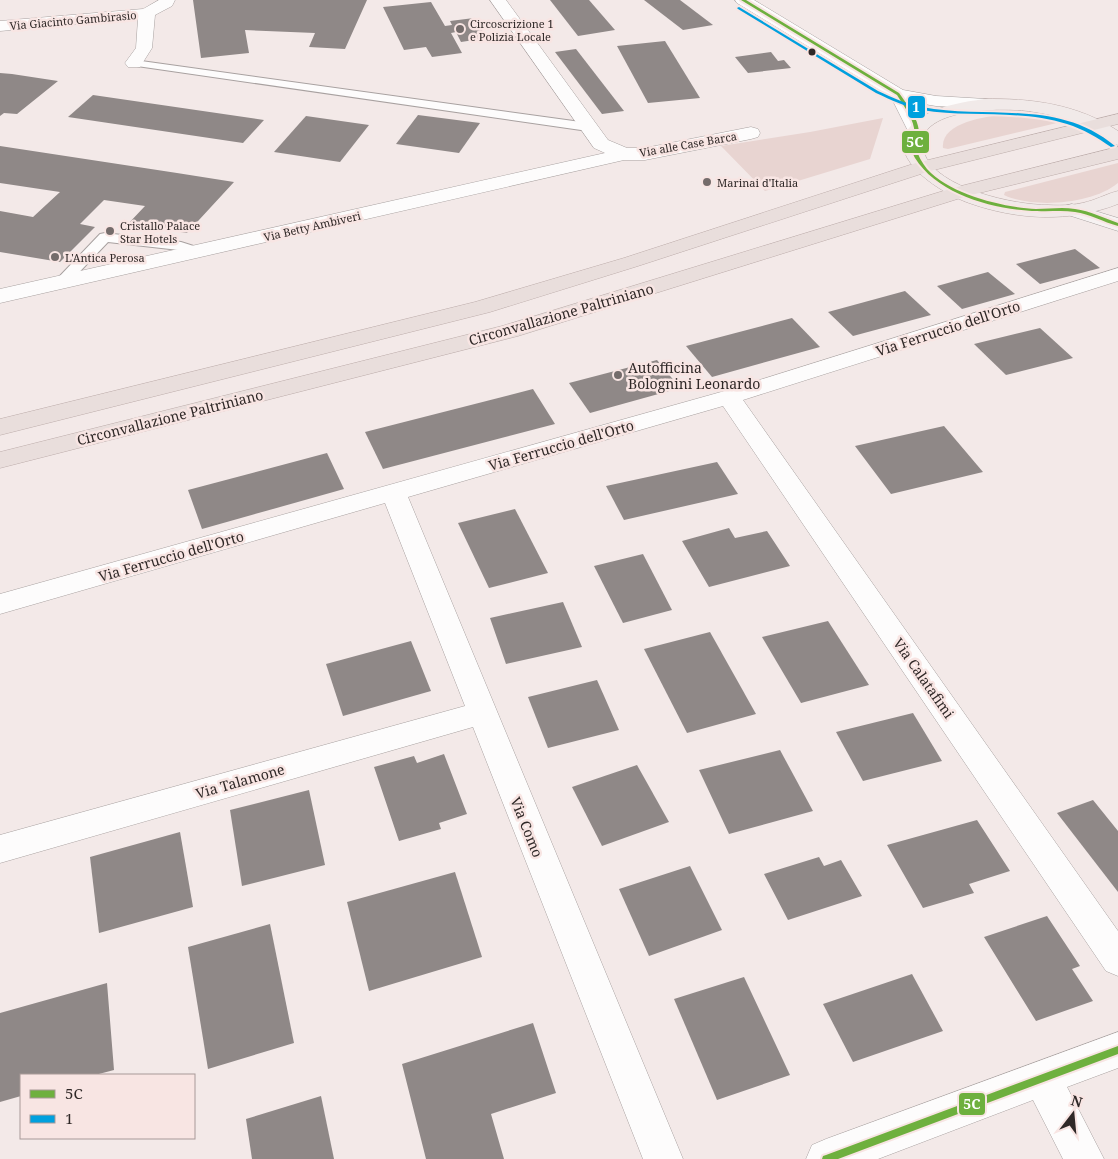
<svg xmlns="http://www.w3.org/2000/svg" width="1118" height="1159" font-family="'Noto Serif',serif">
<rect width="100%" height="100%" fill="#f3e9e8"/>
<g fill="#e8d4d1">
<path d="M1003,115H1030L1061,122L948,149L943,148C940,123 986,116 1003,115Z"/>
<polygon points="883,118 870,159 765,191 721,146 810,132"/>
<path d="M1118,163V183C1093,204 1033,209 1004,195L1005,192Z"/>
</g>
<g fill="#8f8887">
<polygon points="193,0 367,0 345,49 309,47 315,33 245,30 249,53 201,58"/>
<polygon points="550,0 589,0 615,30 578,36"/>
<polygon points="644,0 680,0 713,25 683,30"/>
<polygon points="431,2 445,26 452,25 450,21 474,18 487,38 461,42 456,32 451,33 462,53 432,57 426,47 404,50 383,7"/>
<polygon points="665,41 700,98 648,103 617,46"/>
<polygon points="576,49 624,111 602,114 555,52"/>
<polygon points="771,52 778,61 784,60 791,68 748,73 735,57"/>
<polygon points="0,73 12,74 58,81 17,114 4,113 0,116"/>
<polygon points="93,95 264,120 243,143 68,117"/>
<polygon points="418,115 480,123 459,153 396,144"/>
<polygon points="306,116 369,125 340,162 274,152"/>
<polygon points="0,146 177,173 234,182 187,233 128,224 145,206 104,200 80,224 95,227 60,262 0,252 0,211 33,217 60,192 0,183"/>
<polygon points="1075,249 1100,268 1040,284 1016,264"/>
<polygon points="988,272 1015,294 962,309 937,286"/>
<polygon points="905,291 931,315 853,336 828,312"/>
<polygon points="792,318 820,347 712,377 686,346"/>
<polygon points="1040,328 1073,358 1006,375 974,344"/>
<polygon points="657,360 680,388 590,413 569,383"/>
<polygon points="533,389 555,424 383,469 365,432"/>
<polygon points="944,426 983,472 891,494 855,446"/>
<polygon points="327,453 344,489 202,529 188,490"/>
<polygon points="717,462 738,494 624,520 606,486"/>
<polygon points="515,509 548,573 489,588 458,523"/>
<polygon points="729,528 735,538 767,531 790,566 709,587 682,541"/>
<polygon points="643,554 672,610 623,623 594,566"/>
<polygon points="563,602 582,647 506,664 490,618"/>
<polygon points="828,621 869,685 801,703 762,637"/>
<polygon points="710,632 756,714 687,733 644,649"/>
<polygon points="411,641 431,691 343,716 326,664"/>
<polygon points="597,680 619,730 548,748 528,697"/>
<polygon points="913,713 942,761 863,781 836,732"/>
<polygon points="780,750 813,811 729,834 699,770"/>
<polygon points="444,754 467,814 439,823 441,829 399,841 374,767 414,756 417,763"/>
<polygon points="637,765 669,822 602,846 572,787"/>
<polygon points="309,790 325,865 242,886 230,810"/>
<polygon points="1093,800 1118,831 1118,892 1057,813"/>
<polygon points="977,820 1010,871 969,884 974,893 923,908 887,845"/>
<polygon points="180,832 193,907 99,933 90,857"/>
<polygon points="819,857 824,866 841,860 862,896 788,920 764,874"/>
<polygon points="690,866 722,930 649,956 619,889"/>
<polygon points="455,872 482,957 369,991 347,902"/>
<polygon points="1047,916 1080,966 1072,969 1093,1001 1036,1021 984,937"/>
<polygon points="270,924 294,1043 208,1069 188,947"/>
<polygon points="912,974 943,1031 853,1062 823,1004"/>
<polygon points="744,977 790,1075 717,1100 674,999"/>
<polygon points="107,983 114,1070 95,1075 21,1075 21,1096 0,1102 0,1013"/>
<polygon points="533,1023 556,1093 491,1114 504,1159 426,1159 402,1064"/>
<polygon points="321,1096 334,1159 252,1159 246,1119"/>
</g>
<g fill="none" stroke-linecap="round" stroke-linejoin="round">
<g stroke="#a8a1a0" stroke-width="2">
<g id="lane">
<polygon points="134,60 588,123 594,127 588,131 130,65 128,63 130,61"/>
<polygon points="105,233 181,242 203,249 205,252 203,255 198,256 179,250 108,242 67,285 57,285 55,282 57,279 100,234"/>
</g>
</g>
<g stroke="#a8a1a0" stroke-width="1">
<g id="street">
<polygon points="159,0 175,0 172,6 155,15 152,48 140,67 128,67 125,63 136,48 138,19 0,31 0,21 143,9"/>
<polygon points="490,0 506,0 608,140 627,148 645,148 751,127 758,129 760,133 758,137 751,139 645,160 624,160 0,303 0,289 605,153 594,148"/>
<polygon points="735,0 754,0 903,90 936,96 986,99 992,100 995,104 992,108 986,109 936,106 912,102 921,117 926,131 924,135 917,137 910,135 891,97 737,3"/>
<polygon points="1118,268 1118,281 743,400 1118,931 1118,976 1106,971 723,406 408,497 683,1159 643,1159 473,727 0,863 0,835 465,706 385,503 0,614 0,594 721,392"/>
<polygon points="1118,1032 1118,1068 1067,1087 1104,1159 1063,1159 1033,1100 878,1159 806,1159 812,1145 826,1139"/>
</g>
</g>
<g stroke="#a8a1a0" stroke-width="1">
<polygon id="secondary" points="1072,204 1118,218 1118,231 1065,214 1062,210 1065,206"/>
</g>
<g stroke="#bcacaa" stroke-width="1">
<path id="primary" d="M984,99C1030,98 1078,104 1118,131V145C1108,142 1101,135 1092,130C1074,121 1055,115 1034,112C1009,107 908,106 924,153C937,189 1015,205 1048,205C1063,206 1079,205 1093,200C1102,197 1109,193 1118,191V204C1070,223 1017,220 969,203C935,191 869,147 925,115C943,105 964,102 984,99Z"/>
</g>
<g stroke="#bcacaa" stroke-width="1">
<g id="highway">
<polygon points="1118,114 1118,124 930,171 638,266 490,312 0,435 0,419 475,302 624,258 916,163"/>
<polygon points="1118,147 1118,159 967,196 518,336 0,468 0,452 502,326 953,188"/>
</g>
</g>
<use href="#lane" fill="#fdfcfc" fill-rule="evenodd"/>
<use href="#street" fill="#fdfcfc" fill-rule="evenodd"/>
<use href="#secondary" fill="#f6f2f2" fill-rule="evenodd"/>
<use href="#primary" fill="#f1eae9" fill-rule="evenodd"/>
<use href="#highway" fill="#e9dedc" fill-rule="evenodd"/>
<g stroke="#f8e5e3" stroke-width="4">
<g id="bus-1">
<path d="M741,0H746L899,93C906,103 915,114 918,126C920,133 918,138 917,145C916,154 922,162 927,169C951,195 1002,207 1036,209C1049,209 1062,207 1075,209C1090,211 1104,218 1118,223V226C1103,222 1090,214 1075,212C1062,210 1049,212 1037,211C995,210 938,195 915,158C909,148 916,139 914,128C912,116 903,105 897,95Z"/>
<polygon points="1118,1046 1118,1054 838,1159 822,1159 823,1156 826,1155"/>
</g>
</g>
<g stroke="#f8e5e3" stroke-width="4">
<path id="bus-2" d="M739,7L878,91C893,98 906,104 922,107C988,120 1057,98 1115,146L1111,147C1098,138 1083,129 1067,124C1020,109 970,118 922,110C906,107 891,100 876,93L738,9L737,8Z"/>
</g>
<use href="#bus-1" fill="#6eb03e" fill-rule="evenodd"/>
<use href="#bus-2" fill="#00a0de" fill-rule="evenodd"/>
</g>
<g fill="#746c6b" stroke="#f8e5e3" stroke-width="2">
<circle cx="460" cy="29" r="5"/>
<circle cx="707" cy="182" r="5"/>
<circle cx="110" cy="231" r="5"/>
<circle cx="55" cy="257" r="5"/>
<circle cx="618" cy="375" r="5"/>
</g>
<circle fill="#2f2827" stroke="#f8e5e3" stroke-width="2" cx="812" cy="52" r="4.5"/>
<g text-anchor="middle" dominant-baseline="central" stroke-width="5" stroke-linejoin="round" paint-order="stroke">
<g font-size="11" fill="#2f2827" stroke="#f8e5e3">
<text transform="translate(73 20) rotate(-5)">Via Giacinto Gambirasio</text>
<text transform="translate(688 144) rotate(-10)">Via alle Case Barca</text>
<text transform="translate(312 226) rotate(-13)">Via Betty Ambiveri</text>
</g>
<g font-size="11" fill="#2f2827" stroke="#f8e5e3" text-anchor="start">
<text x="470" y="23">Circoscrizione 1<tspan x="470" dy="13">e Polizia Locale</tspan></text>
<text x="717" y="182">Marinai d'Italia</text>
<text x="120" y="225">Cristallo Palace<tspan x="120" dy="13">Star Hotels</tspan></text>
<text x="65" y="257">L'Antica Perosa</text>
</g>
<g font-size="14" fill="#2f2827" stroke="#f8e5e3">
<text transform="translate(561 314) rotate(-16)">Circonvallazione Paltriniano</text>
<text transform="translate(948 328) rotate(-18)">Via Ferruccio dell'Orto</text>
<text transform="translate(170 417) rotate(-14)">Circonvallazione Paltriniano</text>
<text transform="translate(561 445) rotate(-16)">Via Ferruccio dell'Orto</text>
<text transform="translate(171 556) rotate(-16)">Via Ferruccio dell'Orto</text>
<text transform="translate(924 678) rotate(55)">Via Calatafimi</text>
<text transform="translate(240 781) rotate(-16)">Via Talamone</text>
<text transform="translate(527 827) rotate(68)">Via Como</text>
</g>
<g font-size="14" fill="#2f2827" stroke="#f8e5e3" text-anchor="start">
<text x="628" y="367">Autofficina<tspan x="628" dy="16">Bolognini Leonardo</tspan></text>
</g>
</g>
<g stroke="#f8e5e3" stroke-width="2">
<rect x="907" y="95" width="19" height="24" rx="5" fill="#00a0de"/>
<rect x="901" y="130" width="29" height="24" rx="5" fill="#6eb03e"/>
<rect x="958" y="1092" width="28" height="24" rx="5" fill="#6eb03e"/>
</g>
<g font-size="14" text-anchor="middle" font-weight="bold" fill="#fff">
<text x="916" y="112">1</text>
<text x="915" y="147">5C</text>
<text x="972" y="1109">5C</text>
</g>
<rect x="20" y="1074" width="175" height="65" fill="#f8e5e3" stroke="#a89998"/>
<rect x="30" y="1090" width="25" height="8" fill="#6eb03e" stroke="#a89998"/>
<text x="65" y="1099" font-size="15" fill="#2f2827">5C</text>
<rect x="30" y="1115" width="25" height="8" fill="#00a0de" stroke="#a89998"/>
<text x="65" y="1124" font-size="15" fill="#2f2827">1</text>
<g transform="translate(1073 1114) rotate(16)" stroke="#f8e5e3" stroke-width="4" paint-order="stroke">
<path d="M0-4L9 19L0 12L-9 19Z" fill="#2f2827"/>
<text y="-8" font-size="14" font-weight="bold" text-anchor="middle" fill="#2f2827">N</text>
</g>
</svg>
